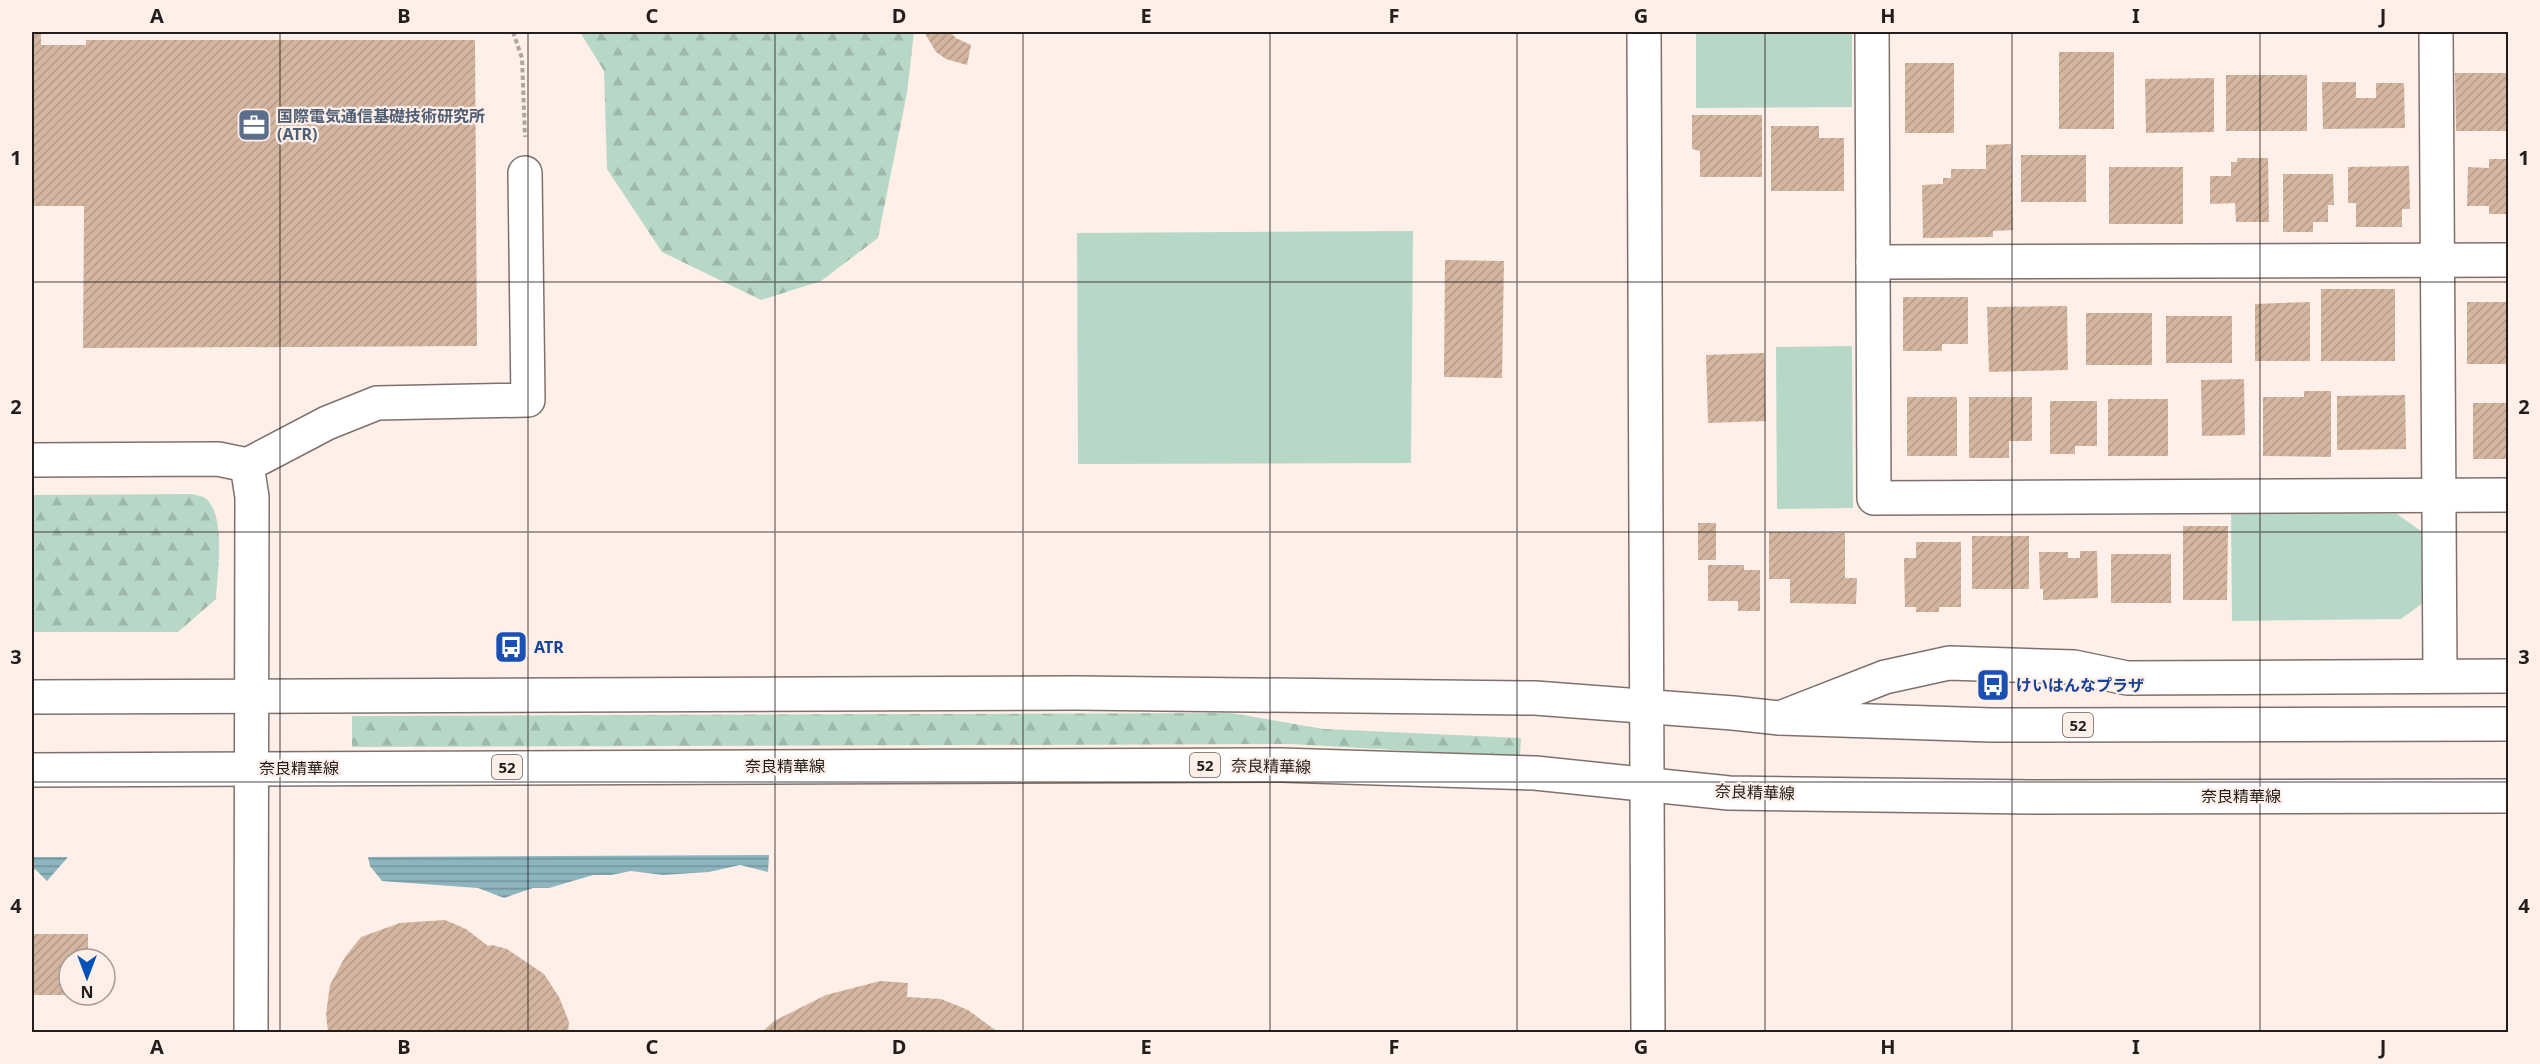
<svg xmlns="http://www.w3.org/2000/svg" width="2540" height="1064" font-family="'Noto Sans','Noto Sans JP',sans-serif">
<defs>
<pattern id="forest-firs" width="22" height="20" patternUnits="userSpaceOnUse" patternTransform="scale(1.5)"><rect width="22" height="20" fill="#b8d8c7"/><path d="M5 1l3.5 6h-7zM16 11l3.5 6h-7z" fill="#9eb9aa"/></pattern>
<pattern id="water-rules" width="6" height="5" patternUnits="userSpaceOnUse" patternTransform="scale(1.5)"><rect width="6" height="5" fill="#8db5bf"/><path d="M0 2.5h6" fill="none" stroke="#73939a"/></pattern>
<pattern id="building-hatch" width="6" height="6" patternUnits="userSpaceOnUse" patternTransform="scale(1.5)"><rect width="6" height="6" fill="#d3b5a0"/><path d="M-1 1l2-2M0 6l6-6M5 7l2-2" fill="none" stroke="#b59b89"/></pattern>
</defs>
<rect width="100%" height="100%" fill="#feefe8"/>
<g fill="#b8d8c7">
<polygon points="1696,32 1852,32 1852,107 1696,108"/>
<polygon points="1413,231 1411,463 1078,464 1077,233"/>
<polygon points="1852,346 1853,508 1777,509 1776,347"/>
<polygon points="2231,512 2397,514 2421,531 2423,603 2401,619 2232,621"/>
</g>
<g fill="url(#forest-firs)">
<polygon points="580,32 914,32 907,93 878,238 821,281 761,300 662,252 607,169 604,71"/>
<path d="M192,494C196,495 202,496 205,498C227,514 217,575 216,599L178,632H32V495Z"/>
<polygon points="1231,713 1324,729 1521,738 1520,757 1290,744 352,747 352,716"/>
</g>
<g fill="url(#water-rules)">
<polygon points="769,855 768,872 740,865 709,872 663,875 631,871 611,875 593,875 549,888 533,888 504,898 478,888 382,881 370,866 368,857"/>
<polygon points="32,857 68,857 47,881 35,869 32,872"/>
</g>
<g fill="url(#building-hatch)">
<polygon points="32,32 41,32 41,45 86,45 86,40 475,40 477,346 83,348 84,206 32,206"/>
<polygon points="924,32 950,32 956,38 971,45 967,65 946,59 936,52"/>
<rect x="2059" y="52" width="55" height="77"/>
<rect x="1905" y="63" width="49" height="70"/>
<polygon points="2455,73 2508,73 2508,131 2456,131"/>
<rect x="2226" y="75" width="81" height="56"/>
<polygon points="2214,78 2214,132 2146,133 2145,79"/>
<polygon points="2322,82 2356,82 2356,98 2376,98 2376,83 2404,83 2405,128 2323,129"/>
<polygon points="1692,115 1762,115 1762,177 1700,177 1700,151 1692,149"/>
<polygon points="1771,126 1819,126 1819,138 1844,138 1844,191 1771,191"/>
<polygon points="2011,144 2013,230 1993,231 1993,237 1923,238 1922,185 1943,184 1943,178 1951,178 1951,169 1986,169 1986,145"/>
<rect x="2021" y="155" width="65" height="47"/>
<polygon points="2237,158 2268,158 2269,222 2236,222 2235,203 2210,204 2210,176 2231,176 2231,162 2237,162"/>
<polygon points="2489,159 2508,159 2508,214 2489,214 2489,206 2467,206 2468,167 2489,168"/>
<polygon points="2409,166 2410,209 2402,209 2402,227 2356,227 2356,203 2348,203 2348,167"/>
<rect x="2109" y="167" width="74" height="57"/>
<polygon points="2283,174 2333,174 2334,205 2328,205 2328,222 2313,222 2313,232 2283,232"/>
<polygon points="1445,260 1504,261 1502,378 1444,377"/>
<rect x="2321" y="289" width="74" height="72"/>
<polygon points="1903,297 1968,297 1968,344 1942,344 1942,351 1903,351"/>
<polygon points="2310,302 2310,361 2255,361 2255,304"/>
<rect x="2467" y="302" width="41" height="62"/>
<polygon points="2067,306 2068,370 1989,372 1987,307"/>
<rect x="2086" y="313" width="66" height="52"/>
<rect x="2166" y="316" width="66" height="47"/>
<polygon points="1764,353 1766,421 1708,423 1706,355"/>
<polygon points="2244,379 2245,435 2202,436 2201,380"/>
<polygon points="2304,391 2331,391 2331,457 2263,456 2263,397 2304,397"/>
<polygon points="2405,395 2406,449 2337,450 2337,396"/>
<rect x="1907" y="397" width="50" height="59"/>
<polygon points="1969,397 2032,397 2032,441 2009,441 2009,458 1969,458"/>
<rect x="2108" y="399" width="60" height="57"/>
<polygon points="2050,401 2097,401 2097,446 2075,446 2075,454 2050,454"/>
<rect x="2473" y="403" width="35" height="56"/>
<rect x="1698" y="523" width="18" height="37"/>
<polygon points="2183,526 2228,526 2227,600 2183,600"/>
<polygon points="1769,532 1845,533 1845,578 1857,578 1856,604 1790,603 1790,579 1769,579"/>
<rect x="1972" y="536" width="57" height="53"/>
<polygon points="1916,542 1961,542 1961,607 1939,607 1939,612 1916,612 1916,607 1905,607 1904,558 1916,558"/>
<polygon points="2080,551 2097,551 2098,598 2043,600 2043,589 2040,589 2039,552 2068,552 2068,558 2080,558"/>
<rect x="2111" y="554" width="60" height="49"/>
<polygon points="1708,565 1744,565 1744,570 1760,570 1760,611 1738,611 1738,601 1708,601"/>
<polygon points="445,920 466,929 488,946 492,945 507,949 544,974 559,997 569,1022 568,1032 328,1032 326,1014 330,985 345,957 361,937 400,923"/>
<polygon points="32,934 88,934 88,959 69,959 69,995 32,995"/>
<polygon points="880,981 908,983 907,997 941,999 968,1010 998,1032 762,1032 774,1021 826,995"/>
</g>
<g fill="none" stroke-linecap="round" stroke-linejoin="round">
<g stroke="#7e716c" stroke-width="36">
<g id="minor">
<polyline points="1644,32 1648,1032"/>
<polyline points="1872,32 1874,498 2508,495"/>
<polyline points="2436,32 2440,675"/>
<polyline points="1873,262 2508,260"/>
<polyline points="32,460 218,459 247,465 252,497 251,1032"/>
<polyline points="247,465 327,423 377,403 528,400 525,173"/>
<polyline points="1780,718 1885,677 1949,663 2074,667 2127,678 2508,676"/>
</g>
</g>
<g stroke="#7e716c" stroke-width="36">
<g id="major">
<polyline points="32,697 1076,693 1535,698 1733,713 1780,718 1991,725 2508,724"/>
<polyline points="32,770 1281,765 1535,773 1729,793 2032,797 2508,796"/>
</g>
</g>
<polyline stroke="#b1a5a0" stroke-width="4" stroke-dasharray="4.5 3" stroke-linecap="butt" points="513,32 522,58 525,137"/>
<use href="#minor" stroke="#fff" stroke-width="33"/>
<use href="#major" stroke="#fff" stroke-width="33"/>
</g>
<path fill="none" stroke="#231e1b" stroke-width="1.5" stroke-opacity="0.55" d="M280,32V1032M528,32V1032M775,32V1032M1023,32V1032M1270,32V1032M1517,32V1032M1765,32V1032M2012,32V1032M2260,32V1032M32,282H2508M32,532H2508M32,782H2508"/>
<defs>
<g id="office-square" transform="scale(1.725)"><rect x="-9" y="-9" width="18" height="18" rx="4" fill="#5c6f8a" stroke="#feefe8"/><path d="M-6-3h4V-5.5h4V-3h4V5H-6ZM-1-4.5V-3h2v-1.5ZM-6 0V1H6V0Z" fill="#fff"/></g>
<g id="bus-square" transform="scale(1.725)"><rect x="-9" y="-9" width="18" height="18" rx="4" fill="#1a4fb4" stroke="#feefe8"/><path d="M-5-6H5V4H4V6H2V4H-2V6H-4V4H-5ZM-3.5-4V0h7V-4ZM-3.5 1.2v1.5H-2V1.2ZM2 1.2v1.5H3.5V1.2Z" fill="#fff"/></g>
</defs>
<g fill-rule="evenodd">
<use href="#office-square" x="254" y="125"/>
<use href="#bus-square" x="511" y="647"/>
<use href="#bus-square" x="1993" y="685"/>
</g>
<g text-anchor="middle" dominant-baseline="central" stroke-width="4.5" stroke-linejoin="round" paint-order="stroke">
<g fill="#feefe8" stroke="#655d58" stroke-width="1.5">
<rect x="2063" y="713" width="30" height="24" rx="4.5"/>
<rect x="1190" y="753" width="30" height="24" rx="4.5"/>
<rect x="492" y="755" width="30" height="24" rx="4.5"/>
</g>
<g font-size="15" font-weight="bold" fill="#231e1b">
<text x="2078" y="725">52</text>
<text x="1205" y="765">52</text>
<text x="507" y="767">52</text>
</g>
<g font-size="16" font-weight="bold" fill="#4e5e75" stroke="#feefe8" text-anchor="start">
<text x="277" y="116">国際電気通信基礎技術研究所<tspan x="277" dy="18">(ATR)</tspan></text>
</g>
<g font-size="16" font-weight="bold" fill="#164399" stroke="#feefe8" text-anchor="start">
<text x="534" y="647">ATR</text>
<text x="2016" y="685">けいはんなプラザ</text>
</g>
<g font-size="16" fill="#231e1b" stroke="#feefe8">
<text x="785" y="766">奈良精華線</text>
<text transform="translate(1271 766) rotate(1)">奈良精華線</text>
<text x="299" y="768">奈良精華線</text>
<text transform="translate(1755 792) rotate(2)">奈良精華線</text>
<text x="2241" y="796">奈良精華線</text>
</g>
</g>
<rect width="2540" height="1064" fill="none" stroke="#feefe8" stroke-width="66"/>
<g transform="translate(87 977) rotate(180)"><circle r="28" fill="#feefe8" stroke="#a69b96" stroke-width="1.5"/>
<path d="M0-4.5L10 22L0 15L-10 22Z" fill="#0352bc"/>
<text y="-9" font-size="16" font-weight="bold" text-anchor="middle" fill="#231e1b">N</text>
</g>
<rect x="33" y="33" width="2474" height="998" fill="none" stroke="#231e1b" stroke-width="2"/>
<g font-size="20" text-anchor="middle" font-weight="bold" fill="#231e1b">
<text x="157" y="23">A</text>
<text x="404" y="23">B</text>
<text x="652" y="23">C</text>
<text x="899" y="23">D</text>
<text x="1146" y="23">E</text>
<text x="1394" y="23">F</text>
<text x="1641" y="23">G</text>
<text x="1888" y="23">H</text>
<text x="2136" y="23">I</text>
<text x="2383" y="23">J</text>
<text x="16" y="165">1</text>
<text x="2524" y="165">1</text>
<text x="16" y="414">2</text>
<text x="2524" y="414">2</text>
<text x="16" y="664">3</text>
<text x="2524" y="664">3</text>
<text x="16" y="913">4</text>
<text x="2524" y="913">4</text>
<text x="157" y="1054">A</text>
<text x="404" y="1054">B</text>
<text x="652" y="1054">C</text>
<text x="899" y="1054">D</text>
<text x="1146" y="1054">E</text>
<text x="1394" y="1054">F</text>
<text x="1641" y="1054">G</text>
<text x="1888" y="1054">H</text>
<text x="2136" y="1054">I</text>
<text x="2383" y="1054">J</text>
</g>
</svg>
